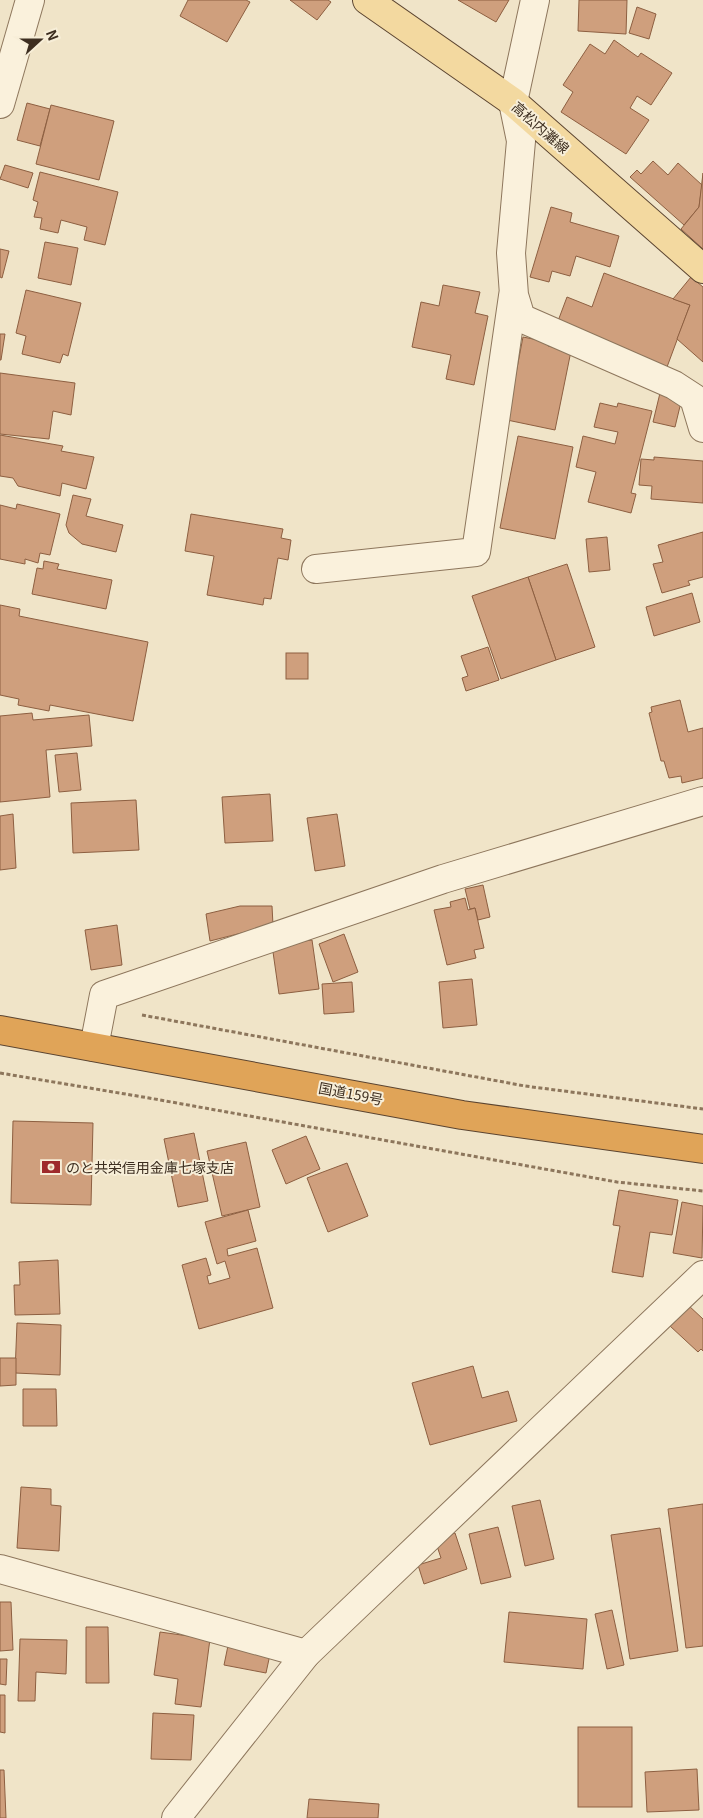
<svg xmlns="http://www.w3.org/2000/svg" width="703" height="1818" font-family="Georgia,'Noto Sans JP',serif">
<rect width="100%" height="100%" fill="#f0e4c8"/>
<g fill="#cf9f7d" stroke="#8d5f41">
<polygon points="188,0 246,0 250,2 227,42 180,16"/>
<polygon points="290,0 328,0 331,2 317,20"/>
<polygon points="458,0 509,0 496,22"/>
<polygon points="579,0 627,0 626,34 578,31"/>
<polygon points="637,7 656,14 649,39 629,33"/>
<polygon points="614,40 638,57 641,53 672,73 651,105 637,96 630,108 649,120 626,154 561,112 573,92 563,85 590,44 605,54"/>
<polygon points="27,103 50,109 40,146 17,140"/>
<polygon points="51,105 114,121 99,180 36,164"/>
<polygon points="653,161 668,175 678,163 702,185 699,207 684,225 630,177 637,170 641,174"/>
<polygon points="5,165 33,173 28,188 0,179"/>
<polygon points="40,172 118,192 105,245 84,240 87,227 61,220 58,233 40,229 42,218 34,217 38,202 33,200"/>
<polygon points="703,173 703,249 681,229 699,207"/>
<polygon points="551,207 572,213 570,222 619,236 610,267 576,256 570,276 552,271 549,282 530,277"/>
<polygon points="45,242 78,248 71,285 38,278"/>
<polygon points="0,249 9,251 2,278 0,277"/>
<polygon points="604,273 690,305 667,367 581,335 583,330 558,321 567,297 592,307"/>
<polygon points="691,277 703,287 703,362 677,339 690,305 673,299"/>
<polygon points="443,285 480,292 475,313 488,316 474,385 446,379 451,355 412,347 421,302 439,306"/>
<polygon points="26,290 81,303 68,356 63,354 60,363 22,354 26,336 16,333"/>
<polygon points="0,334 5,334 1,360 0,360"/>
<polygon points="523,337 548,342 548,346 571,351 555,430 507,420"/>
<polygon points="0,373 75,383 71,415 53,411 49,439 0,434"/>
<polygon points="660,393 682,398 675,427 653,422"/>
<polygon points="600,403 617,407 618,403 652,411 631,493 636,494 631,513 588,502 596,472 576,467 583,436 615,444 618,432 594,427"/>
<polygon points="0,435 63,446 61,451 94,457 86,489 62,483 60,496 18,486 13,478 0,476"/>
<polygon points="518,436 573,447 555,539 500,528"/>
<polygon points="654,457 703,461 703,503 651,499 652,486 639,485 641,459 654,460"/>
<polygon points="73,495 91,499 86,516 123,525 116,552 82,544 69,533 66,525"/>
<polygon points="17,504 60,514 50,555 40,553 38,563 25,559 25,564 0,559 0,505 16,509"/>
<polygon points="191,514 283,529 281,538 291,540 288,560 278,558 271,599 264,598 263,605 207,595 214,556 185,551"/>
<polygon points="703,532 703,577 688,581 690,585 662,593 653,564 663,562 658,545"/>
<polygon points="607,537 610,570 589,572 586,539"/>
<polygon points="44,561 59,564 57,569 112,580 106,609 32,594 37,568 43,569"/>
<polygon points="567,564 595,647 556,660 528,577"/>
<polygon points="528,577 556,660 501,679 472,596"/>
<polygon points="692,593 700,622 654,636 646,607"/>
<polygon points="0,605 20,609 19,616 148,642 133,721 50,705 49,711 18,705 19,699 0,695"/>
<polygon points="488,647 499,680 466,691 462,678 468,676 461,656"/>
<rect x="286" y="653" width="22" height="26"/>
<polygon points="680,700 688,732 703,728 703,778 682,783 681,776 669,778 664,761 661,761 649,713 652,712 651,707"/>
<polygon points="32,713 33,720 89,715 92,746 46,750 50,797 0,802 0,716"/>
<polygon points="77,753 81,790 59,792 55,755"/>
<polygon points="270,794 273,841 225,843 222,797"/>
<polygon points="136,800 139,850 73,853 71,803"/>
<polygon points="13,814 16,868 0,870 0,816"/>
<polygon points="337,814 345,866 315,871 307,818"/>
<polygon points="483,885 490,917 478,920 475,908 470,909 465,889"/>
<polygon points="465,898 468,910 475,908 484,948 474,950 476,958 447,965 434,910 451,907 450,902"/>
<polygon points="240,906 272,906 273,925 210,941 206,914"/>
<polygon points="117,925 122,965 91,970 85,930"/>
<polygon points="344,934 358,972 333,982 319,944"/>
<polygon points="312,940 319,989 279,994 272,945"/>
<polygon points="472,979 477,1025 443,1028 439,982"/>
<polygon points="352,982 354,1012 324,1014 322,984"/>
<polygon points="13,1121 93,1123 91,1205 11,1203"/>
<polygon points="194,1133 208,1201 178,1207 164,1139"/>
<polygon points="306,1136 320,1169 286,1184 272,1150"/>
<polygon points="246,1142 260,1207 222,1216 207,1151"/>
<polygon points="347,1163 368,1216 328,1232 307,1178"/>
<polygon points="619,1190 678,1200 672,1235 650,1232 643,1277 612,1272 620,1226 613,1225"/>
<polygon points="682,1202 703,1206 702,1258 673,1253"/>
<polygon points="248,1210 256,1241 227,1249 228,1256 257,1248 273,1308 199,1329 182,1265 206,1258 211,1275 207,1276 209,1284 230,1278 225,1261 217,1264 205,1222"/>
<polygon points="58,1260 60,1314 15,1315 14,1285 20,1285 19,1262"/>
<polygon points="688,1305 703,1319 703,1351 701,1349 698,1352 670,1326"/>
<polygon points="17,1323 61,1325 60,1375 15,1373"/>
<polygon points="0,1358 16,1358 16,1385 0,1386"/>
<polygon points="473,1366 482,1398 508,1391 517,1421 430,1445 412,1383"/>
<polygon points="23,1389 56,1389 57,1426 23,1426"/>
<polygon points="21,1487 51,1489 51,1505 61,1506 59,1551 17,1548"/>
<polygon points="540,1500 554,1559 525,1566 512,1506"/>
<polygon points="703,1504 703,1646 686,1648 668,1509"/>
<polygon points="498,1527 511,1577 481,1584 469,1534"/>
<polygon points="660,1528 678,1651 630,1659 611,1535"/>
<polygon points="455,1533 467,1569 424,1584 418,1565 441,1558 435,1540"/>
<polygon points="0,1602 11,1602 13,1650 0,1651"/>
<polygon points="612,1610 624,1665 607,1669 595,1614"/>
<polygon points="509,1612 587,1619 583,1669 504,1662"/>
<polygon points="86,1627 108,1627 109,1683 86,1683"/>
<polygon points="160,1632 210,1639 201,1707 175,1704 178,1679 154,1675"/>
<polygon points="230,1636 272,1645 266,1673 224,1665"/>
<polygon points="20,1639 67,1640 66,1674 36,1672 35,1701 18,1701"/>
<polygon points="0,1659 7,1659 6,1685 0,1684"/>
<polygon points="0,1695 5,1695 5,1733 0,1732"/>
<polygon points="153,1713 194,1715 191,1760 151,1759"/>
<rect x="578" y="1727" width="54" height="80"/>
<polygon points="697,1769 699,1810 647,1812 645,1772"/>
<polygon points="0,1770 4,1770 6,1818 0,1818"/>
<polygon points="309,1799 379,1804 378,1818 307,1818"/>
</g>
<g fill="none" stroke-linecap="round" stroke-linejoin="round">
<g stroke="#8d765c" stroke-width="30">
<g id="minor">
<polyline points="535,0 513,102 521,141 511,253 514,295 521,318 674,385 694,398 703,428"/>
<polyline points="0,104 30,0"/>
<polyline points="316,569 476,552 513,296"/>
<polyline points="94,1047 104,995 443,879 703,801"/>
<polyline points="0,1569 306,1654"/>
<polyline points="176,1818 306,1654 703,1275"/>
</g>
</g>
<g stroke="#5b4430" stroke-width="30">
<polyline id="major" points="367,0 513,102 703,269"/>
</g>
<g stroke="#5b4430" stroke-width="30">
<polyline id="highway" points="0,1030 462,1115 703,1149"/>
</g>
<g stroke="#8d765c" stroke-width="3" stroke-dasharray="4 2.5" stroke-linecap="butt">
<polyline points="142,1015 525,1086 703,1109"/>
<polyline points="0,1073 149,1098 617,1182 703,1191"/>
</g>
<use href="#minor" stroke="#faf1dc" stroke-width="28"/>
<use href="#major" stroke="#f3d9a0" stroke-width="28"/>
<use href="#highway" stroke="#e0a458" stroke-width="28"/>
</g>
<defs>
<g id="bank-bare" transform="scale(1.5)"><path d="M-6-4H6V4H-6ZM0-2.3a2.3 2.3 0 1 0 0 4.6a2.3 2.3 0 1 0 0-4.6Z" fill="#9e2a2b" stroke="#f7eed8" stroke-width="2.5" paint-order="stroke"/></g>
</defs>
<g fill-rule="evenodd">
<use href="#bank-bare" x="51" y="1167"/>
</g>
<g text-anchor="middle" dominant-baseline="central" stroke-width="4" stroke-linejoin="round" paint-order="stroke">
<g font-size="14" fill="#3d2e20" stroke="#f7eed8">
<text transform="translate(541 127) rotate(41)">高松内灘線</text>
<text transform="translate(351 1093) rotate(11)">国道159号</text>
</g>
<g font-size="14" fill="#3d2e20" stroke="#f7eed8" text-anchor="start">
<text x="66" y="1167">のと共栄信用金庫七塚支店</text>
</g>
</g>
<g transform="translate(40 40) rotate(69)" stroke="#f7eed8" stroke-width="4" paint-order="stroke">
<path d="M0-4L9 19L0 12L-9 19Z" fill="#3d2e20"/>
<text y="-8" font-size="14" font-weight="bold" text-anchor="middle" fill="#3d2e20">N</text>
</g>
</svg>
